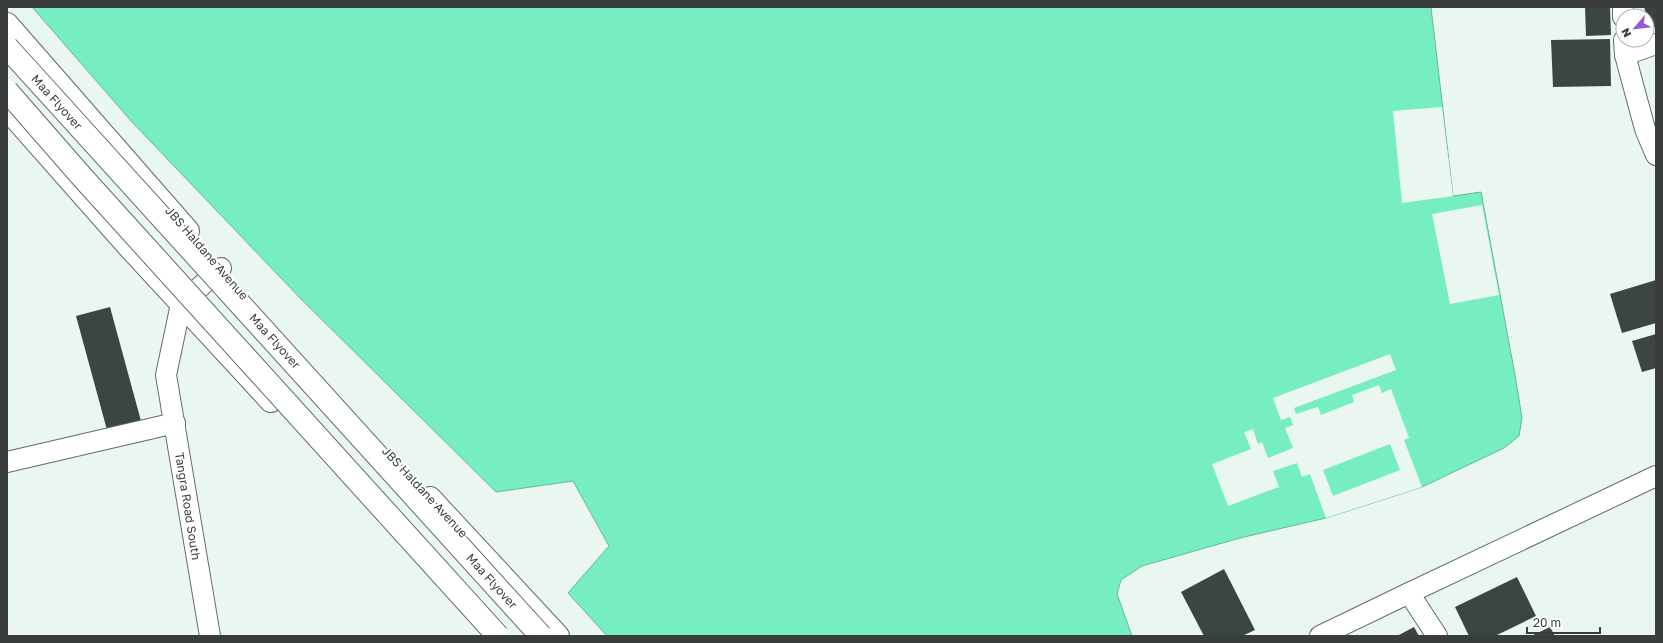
<svg xmlns="http://www.w3.org/2000/svg" width="1663" height="643" font-family="'Golos Text',sans-serif">
<rect width="100%" height="100%" fill="#eaf7f1"/>
<polygon fill="#77eec2" stroke="#64b99a" points="32,7 1431,7 1453,196 1481,192 1515,375 1522,418 1519,436 1504,448 1422,487 1326,518 1240,538 1142,566 1121,580 1117,594 1132,636 607,636 568,593 609,546 573,481 496,492 300,298 132,122"/>
<g fill="#eaf7f1" fill-rule="evenodd">
<polygon points="1442,107 1453,196 1402,203 1393,111"/>
<polygon points="1482,205 1499,295 1450,304 1432,214"/>
<path d="M1390,354L1396,370L1294,408L1296,414L1318,407L1321,415L1354,402L1352,395L1379,385L1382,393L1391,389L1409,438L1404,440L1422,487L1326,518L1310,474L1302,477L1297,463L1273,471L1279,487L1228,506L1212,464L1251,449L1244,432L1253,429L1258,444L1262,442L1268,458L1293,448L1285,428L1293,425L1290,417L1281,420L1273,398ZM1390,444L1400,470L1333,496L1323,470Z"/>
</g>
<g fill="#3c4641">
<polygon points="1585,7 1610,7 1611,35 1586,36"/>
<polygon points="1644,7 1656,7 1656,27 1651,29"/>
<polygon points="1610,39 1611,86 1553,87 1551,40"/>
<polygon points="1656,280 1656,323 1622,333 1610,294"/>
<polygon points="110,307 141,421 107,430 76,316"/>
<polygon points="1656,334 1656,368 1642,372 1632,341"/>
<polygon points="1224,569 1255,630 1242,636 1204,636 1181,592"/>
<polygon points="1517,577 1536,616 1495,636 1469,636 1455,607"/>
<polygon points="1414,627 1419,636 1397,636"/>
<polygon points="1550,627 1555,636 1531,636"/>
</g>
<g fill="none" stroke-linecap="round" stroke-linejoin="round">
<g stroke="#616c67" stroke-width="22">
<g id="minor">
<polyline points="1623,7 1623,17"/>
<polyline points="1624,40 1625,55 1645,129 1656,155"/>
<polyline points="1625,55 1656,44"/>
<polyline points="7,462 175,423"/>
<polyline points="210,636 166,375 181,304 221,268"/>
<polyline points="1320,636 1409,593"/>
<polyline points="1437,636 1409,593 1656,476"/>
</g>
</g>
<g stroke="#616c67" stroke-width="24">
<g id="primary">
<polyline points="7,24 188,231"/>
<polyline points="7,109 128,246 271,401"/>
<polyline points="430,498 558,636"/>
</g>
</g>
<use href="#minor" stroke="#fff" stroke-width="20"/>
<use href="#primary" stroke="#fff" stroke-width="22"/>
<g stroke="#616c67" stroke-width="24" stroke-linecap="butt">
<g id="motorway-bridge">
<polyline points="7,47 541,636"/>
<polyline points="7,91 83,178 498,636"/>
</g>
</g>
<use href="#motorway-bridge" stroke="#fff" stroke-width="22"/>
</g>
<g text-anchor="middle" dominant-baseline="central" stroke-width="4" stroke-linejoin="round" paint-order="stroke">
<g font-size="12" fill="#393e3c" stroke="#fff">
<text transform="translate(57 102) rotate(48)">Maa Flyover</text>
<text transform="translate(207 253) rotate(49)">JBS Haldane Avenue</text>
<text transform="translate(275 341) rotate(48)">Maa Flyover</text>
<text transform="translate(425 492) rotate(47)">JBS Haldane Avenue</text>
<text transform="translate(188 506) rotate(81)">Tangra Road South</text>
<text transform="translate(492 581) rotate(48)">Maa Flyover</text>
</g>
</g>
<rect width="1663" height="643" fill="none" stroke="#393e3c" stroke-width="16"/>
<g transform="translate(1635 28) rotate(242)"><circle r="19" fill="#ffffff" stroke="#b0b2b1"/>
<path d="M0-3L7 15L0 10L-7 15Z" fill="#965ad1"/>
<text y="-6" font-size="11" font-weight="bold" text-anchor="middle" fill="#393e3c">N</text>
</g>
<path d="M1527 627v6h73v-6" fill="none" stroke="#393e3c" stroke-width="2"/>
<text x="1533" y="627" font-size="12" fill="#393e3c" stroke="#ffffff" stroke-width="3" paint-order="stroke">20 m</text>
</svg>
